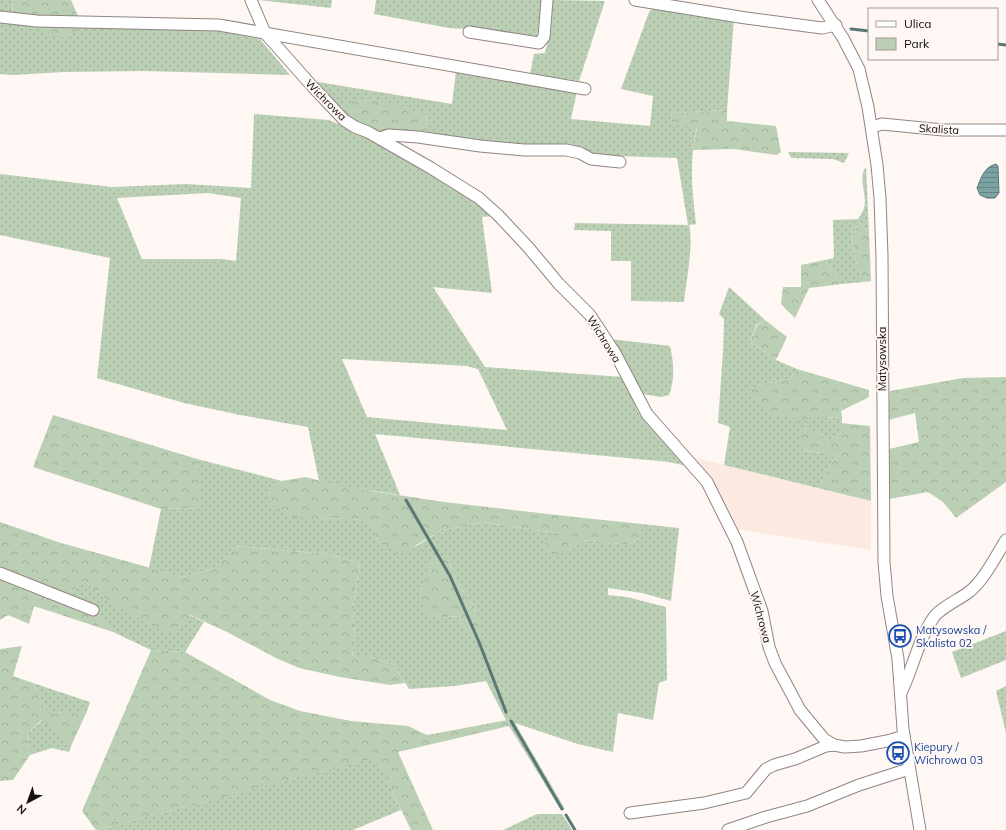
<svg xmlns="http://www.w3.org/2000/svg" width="1006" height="830" font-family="Mulish,sans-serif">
<defs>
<pattern id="green-dots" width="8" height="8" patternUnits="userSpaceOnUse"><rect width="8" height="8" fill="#bbcfb5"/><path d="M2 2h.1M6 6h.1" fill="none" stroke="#a0b19a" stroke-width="1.8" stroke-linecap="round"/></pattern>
<pattern id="forest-crowns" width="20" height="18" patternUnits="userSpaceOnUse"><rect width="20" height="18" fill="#bbcfb5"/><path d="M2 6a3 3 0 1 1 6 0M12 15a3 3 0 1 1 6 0" fill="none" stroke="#a0b19a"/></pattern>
<pattern id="water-rules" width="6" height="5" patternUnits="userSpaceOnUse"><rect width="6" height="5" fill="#7ba3a4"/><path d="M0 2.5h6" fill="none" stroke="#648384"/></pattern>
</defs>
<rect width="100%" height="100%" fill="#fef7f3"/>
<polygon fill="#fceae0" points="695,458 871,501 871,550 735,529 712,479"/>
<g fill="url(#green-dots)" fill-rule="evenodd">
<polygon points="0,0 13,0 12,14 0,13"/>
<polygon points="258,0 332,0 331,8"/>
<polygon points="376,0 542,0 537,37 466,29 449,28 374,14"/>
<polygon points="554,0 605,1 579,81 530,74 534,54 545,53 550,33 551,4"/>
<path d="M654,7L734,19L727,110L672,113L671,122L697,127C689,162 692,189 696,224L689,225C694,244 686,282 684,302L631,301V261H611V231L574,230L575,223L688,225L677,158L614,156L425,136L427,114L342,111L312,81L452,104L456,71L577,91L571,119L650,126L653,96L621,89L649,12Z"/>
<polygon points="0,23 44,27 47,36 79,27 222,31 260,39 290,75 143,71 64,72 13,75 0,74"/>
<path d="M254,114L329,120L365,136L447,184L495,216L482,217L492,293L433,287L485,367L623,377L639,414L674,453L691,467L669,462L375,434L400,495L334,485L319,481L308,427L240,415L184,403L97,378L110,258L0,235V174L112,187L186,184L251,188ZM208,193L241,198L236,261L222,259H142L117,198ZM342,359L467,366L478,369L507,430L367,417Z"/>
<polygon points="788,152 849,153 844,163 833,159 791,158"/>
<path d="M866,167L869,233L860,223L851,234C854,250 856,267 864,282L842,284L825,260L834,258L833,220L858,219C860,216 863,212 864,208C868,195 857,177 866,167Z"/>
<polygon points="729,287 765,320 756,325 750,342 776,360 797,369 790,379 758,385 825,418 842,417 841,432 828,441 820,433 802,450 836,455 818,488 724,465 730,427 718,423 723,351 724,319 719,314"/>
<path d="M610,339L670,346C674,363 675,379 669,395L661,397L642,394Z"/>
<path d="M197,459L282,481L271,486L319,519L350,518L371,523L378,542L417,546L441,530L466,526L483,522L555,533L569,551L579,542L591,540L626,545L642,536V524L679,528L671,601L642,593L608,588V595L627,597L666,607L667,680L659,683L653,720L618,713L613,752L578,744L515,723L565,809L561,810L509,726L486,681L455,686L409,689L393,664L370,657H352L355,640L353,607L360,563L328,554L236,546L215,568L183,577L149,568L161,509L201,508ZM448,556L456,581L476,609L471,638L458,616L436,618Z"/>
<polygon points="85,581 112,604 189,615 204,622 185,652 151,650 113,632 101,617 62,594 76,589"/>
<polygon points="1006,631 1006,660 961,678 952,652"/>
<polygon points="33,683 90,702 87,711 68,711 48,715"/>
<polygon points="1006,686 1006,733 996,691"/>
<polygon points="43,720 72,744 69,752 52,748 30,755 27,734"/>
<polygon points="376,757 401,810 353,830 96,830"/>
<polygon points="537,814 562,814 572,830 503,830"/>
</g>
<g fill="url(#forest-crowns)">
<polygon points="13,0 71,0 78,16 12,14"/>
<polygon points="44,27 79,27 68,38 47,36"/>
<polygon points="355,99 388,102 427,114 425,136 379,133 356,122 342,111"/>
<polygon points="727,110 727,121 776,126 781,152 777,155 734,149 693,150 697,128 671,122 672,113"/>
<path d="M860,223L869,233L871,281L864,282C856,267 854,250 851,234Z"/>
<polygon points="825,260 842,284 809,288 795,318 781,304 783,287 801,287 801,265"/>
<polygon points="765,320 787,337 776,360 750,342 757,325"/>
<polygon points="797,369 869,390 869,397 841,411 842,417 797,419 768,414 745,392 758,385 790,379"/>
<polygon points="1006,377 1006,482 956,518 943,502 928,492 889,499 889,449 919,442 915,413 888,420 890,391 963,378"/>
<polygon points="53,415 197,459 202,508 161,509 33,467"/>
<polygon points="841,423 870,426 871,501 818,488 836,455 802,450 800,436 806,426 820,433 828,441 841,432"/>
<path d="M305,477C351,489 398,495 445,502C511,510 576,517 642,524V536L626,545L591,540L579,542L569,551L555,556L545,553L544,546L555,533L483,522L466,526L441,530L400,555L378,542L371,523L350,518L319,519L293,517L271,505L267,498L271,486L282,481Z"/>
<polygon points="0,522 61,543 183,577 215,568 236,546 328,554 360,563 353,607 355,640 352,656 370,657 393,664 405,683 390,685 340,677 299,668 276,658 227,632 190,615 178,632 160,630 112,604 85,581 76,589 62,594 101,617 113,632 34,606 29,624 8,615 0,620"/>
<polygon points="448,556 456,581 476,609 485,642 471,638 458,616 436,618 426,615 419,595 432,558"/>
<polygon points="22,646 13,676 33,683 48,715 68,711 87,711 72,744 42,720 27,734 30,755 13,780 0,781 0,649"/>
<polygon points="151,650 185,652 270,700 300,711 351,721 408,726 427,735 507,720 509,726 398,752 433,830 411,830 376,758 96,830 82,811"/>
</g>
<path fill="url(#water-rules)" stroke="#5c7777" d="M996,164L998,166L999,193L995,198H987L980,195L977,188C981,178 984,167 996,164Z"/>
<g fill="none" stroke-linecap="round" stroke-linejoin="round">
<g stroke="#5c7777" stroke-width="3">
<polyline points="851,29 869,31"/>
<polyline points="997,44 1006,45"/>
<polyline points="406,500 450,576 479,642 506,712"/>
<polyline points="511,721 562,809"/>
<polyline points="566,815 575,830"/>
</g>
<g stroke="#908580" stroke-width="13">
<g id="minor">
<polyline points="251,0 265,33 312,86 344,120 355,127 368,132 431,168 479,198 498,215 528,247 559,284 590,315 615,353 647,414 707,482 737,542 762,611 769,647 775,663 800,710 824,739 834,745"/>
<polyline points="635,0 746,18 822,28 836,25"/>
<polyline points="818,0 843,38 859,69 868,107 877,165 880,198 882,256 884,562 887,596 898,659 903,729 920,830"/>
<polyline points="0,17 37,21 219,25 585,89"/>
<polyline points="469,32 539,43 544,37 547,0"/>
<polyline points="872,127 882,124 943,130 1006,130"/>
<polyline points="380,138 389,135 418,137 480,146 524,150 566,150 580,153 591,159 620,162"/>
<polyline points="0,573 93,610"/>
<path d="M901,693C913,668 918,640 934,617C940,608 960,599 969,592C985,579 995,557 1006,540"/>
<polyline points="630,813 704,803 746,793 766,769 774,765 795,759 826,746 834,745 845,747 861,746 887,741 904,736"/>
<polyline points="728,830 766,817 807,806 859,785 909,769"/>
</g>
</g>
<use href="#minor" stroke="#fff" stroke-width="11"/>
</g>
<defs>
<g id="bus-ring" transform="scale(1.15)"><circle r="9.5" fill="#fef7f3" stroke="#1a4fb4" stroke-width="1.5"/><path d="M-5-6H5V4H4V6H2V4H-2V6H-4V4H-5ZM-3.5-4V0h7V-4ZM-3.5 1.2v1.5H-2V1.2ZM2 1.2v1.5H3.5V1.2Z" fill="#1a4fb4"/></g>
</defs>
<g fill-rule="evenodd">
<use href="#bus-ring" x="900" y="636"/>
<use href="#bus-ring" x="898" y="753"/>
</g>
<g text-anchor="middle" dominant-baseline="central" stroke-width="3.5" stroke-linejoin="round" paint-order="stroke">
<g font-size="11" fill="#130f0d" stroke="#fef7f3">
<text transform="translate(326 100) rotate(45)">Wichrowa</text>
<text transform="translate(939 129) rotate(3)">Skalista</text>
<text transform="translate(604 339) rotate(58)">Wichrowa</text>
<text transform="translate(882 359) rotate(-90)">Matysowska</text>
<text transform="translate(761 617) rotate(75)">Wichrowa</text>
</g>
<g font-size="11" fill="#164399" stroke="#fef7f3" text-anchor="start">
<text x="916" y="630">Matysowska /<tspan x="916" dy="13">Skalista 02</tspan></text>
<text x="914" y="747">Kiepury /<tspan x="914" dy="13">Wichrowa 03</tspan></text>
</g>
</g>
<rect x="868" y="8" width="130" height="52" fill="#fef7f3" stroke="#a09a97"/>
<rect x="876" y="21" width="20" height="6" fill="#ffffff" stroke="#a09a97"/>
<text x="904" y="28" font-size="12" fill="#130f0d">Ulica</text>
<rect x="876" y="38" width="20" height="12" fill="#bbcfb5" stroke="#a09a97"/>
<text x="904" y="48" font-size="12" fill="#130f0d">Park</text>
<g transform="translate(28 802) rotate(221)" stroke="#fef7f3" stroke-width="3" paint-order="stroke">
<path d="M0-3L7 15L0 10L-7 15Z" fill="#130f0d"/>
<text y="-6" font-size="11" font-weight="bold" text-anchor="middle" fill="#130f0d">N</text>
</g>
</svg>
